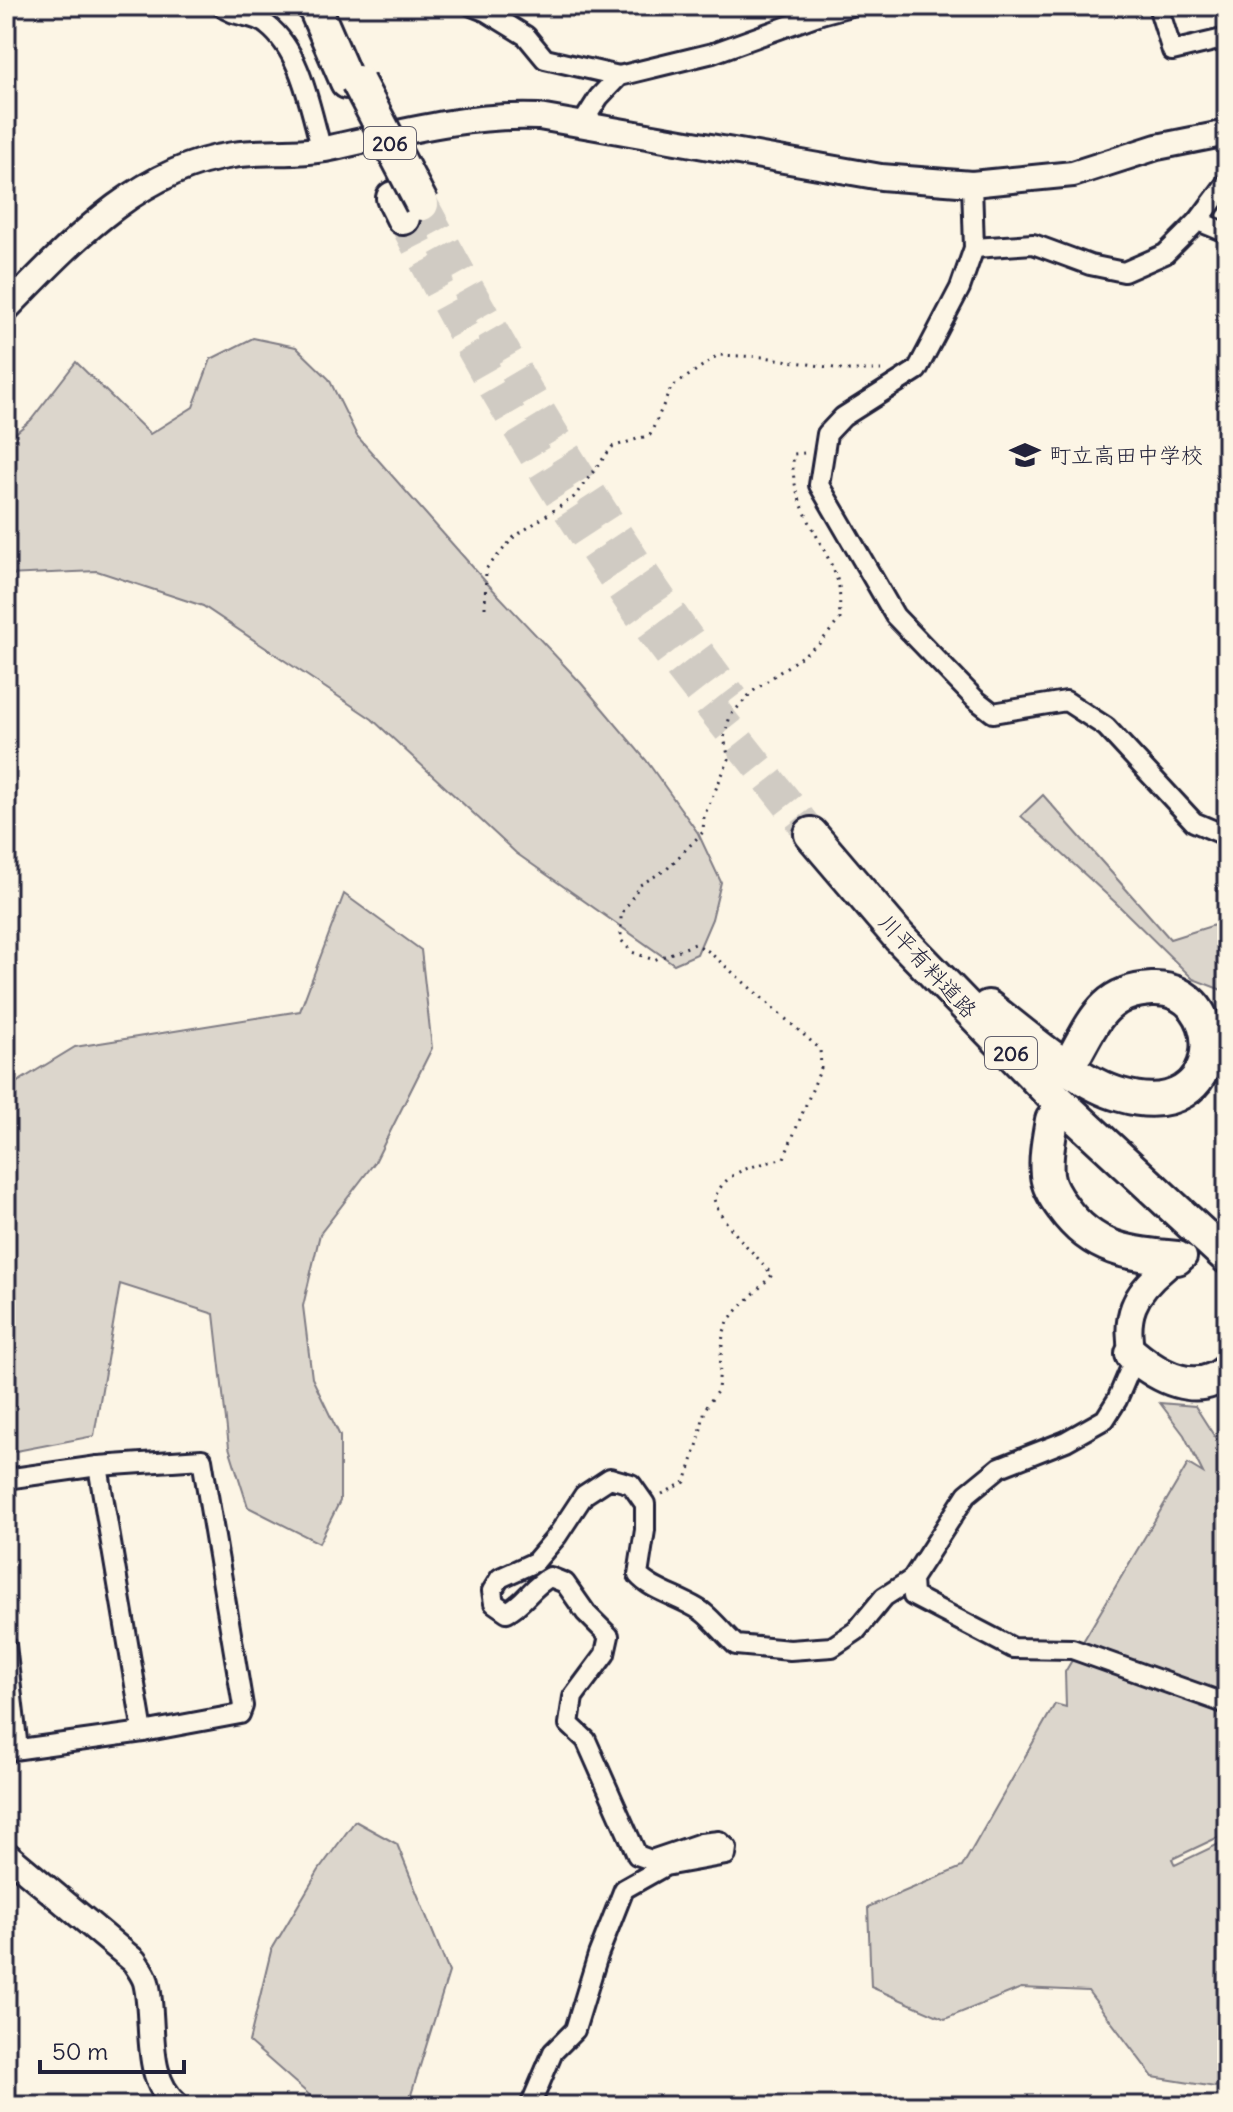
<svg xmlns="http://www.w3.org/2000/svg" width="1233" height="2112" font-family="Delius,'Klee One',sans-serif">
<rect width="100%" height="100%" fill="#fcf5e5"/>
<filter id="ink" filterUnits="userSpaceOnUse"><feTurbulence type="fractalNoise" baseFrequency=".0125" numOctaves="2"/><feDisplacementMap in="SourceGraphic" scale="16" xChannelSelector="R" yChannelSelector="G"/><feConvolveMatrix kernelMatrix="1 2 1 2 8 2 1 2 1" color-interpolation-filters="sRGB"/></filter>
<g filter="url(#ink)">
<g fill="#dcd6cc" stroke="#7f7c84" stroke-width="2">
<polygon points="253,338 296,347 329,379 357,436 485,581 581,683 646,760 698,833 721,882 712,919 697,954 674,964 516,853 372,719 203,606 97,571 6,575 6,441 31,420 76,362 150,434 193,407 211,359"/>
<polygon points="1043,795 1170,939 1227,921 1227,992 1193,979 1116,903 1021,816"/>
<polygon points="344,894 421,950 432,1048 375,1162 320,1234 303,1306 312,1378 340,1436 340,1501 319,1543 248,1507 229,1447 214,1314 120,1284 94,1436 6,1453 6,1089 75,1047 300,1011"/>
<polygon points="1160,1403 1195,1406 1227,1456 1227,1833 1172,1859 1175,1865 1227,1840 1227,2079 1215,2087 1153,2077 1088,1991 1021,1988 945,2019 871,1987 868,1907 962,1867 1055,1704 1066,1707 1065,1672 1188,1464 1203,1473 1184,1435"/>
<polygon points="355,1821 397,1844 449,1972 411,2095 373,2106 322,2106 249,2042 271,1951 319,1870"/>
</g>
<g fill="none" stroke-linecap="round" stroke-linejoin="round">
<g stroke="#d0cbc3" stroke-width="32" stroke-dasharray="32 16" stroke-linecap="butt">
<path d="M422,204C514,376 614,543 733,699"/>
<path d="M403,218C469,349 544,478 629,599C686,679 751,755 811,834"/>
</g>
<g stroke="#22223b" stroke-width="24">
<g id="street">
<path d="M221,6C235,18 254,14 267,25C302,52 310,110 322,150"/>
<polyline points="472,6 487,12 526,36 545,59 619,76"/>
<polyline points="1158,6 1172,51 1227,38"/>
<polyline points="582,124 599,97 619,76 713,53 821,14 851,6"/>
<polyline points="972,184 974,248 960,288 917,370 843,417 827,434 819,485 895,616 975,699 993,713 1066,701 1106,727 1194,822 1227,836"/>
<polyline points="1198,221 1227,233"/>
<polyline points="974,248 1033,244 1090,265 1124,272 1165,254 1198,221 1227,182"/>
<polyline points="1132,1354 1131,1367 1117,1400 1105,1419 1066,1441 1000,1467 967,1494 912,1579 913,1596 1013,1648 1072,1649 1227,1704"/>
<polyline points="98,1466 143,1732"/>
<polyline points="6,1479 98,1466 202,1459 243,1706 240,1714 143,1732 6,1751"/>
<polyline points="6,1645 18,1749"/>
<path d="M530,2106L553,2052L575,2030L598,1955L624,1889L665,1866L726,1855L727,1848L719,1841L701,1843L651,1860L637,1855L586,1740L569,1724L573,1697L605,1654L609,1636L586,1613L565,1583L550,1577C532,1586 525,1603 507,1612L494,1603L492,1591L500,1578L535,1562L557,1536L584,1495L610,1478L631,1484L645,1504V1530L638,1575C651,1591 686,1599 704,1613C715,1622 725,1635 736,1645L790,1650L832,1647L856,1631L884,1597L912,1579"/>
</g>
</g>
<g stroke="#22223b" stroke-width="30">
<g id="secondary">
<path d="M6,309C69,245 138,168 233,155C265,150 298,155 330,148C399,133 467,114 539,117L881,177L972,184L1073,174L1157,147L1227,133"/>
<path d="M1132,1354C1124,1316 1134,1294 1163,1270C1170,1264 1175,1258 1184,1257"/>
<path d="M6,1854L134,1961C138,1967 144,1975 146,1982C156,2023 142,2076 177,2106"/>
</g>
</g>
<g stroke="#22223b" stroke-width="38">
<g id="highway">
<polyline points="314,6 347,82"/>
<polyline points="393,198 403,218"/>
<polyline points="811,834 899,937 1051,1094 1227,1257"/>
<path d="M988,1007C1025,1035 1077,1083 1121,1095C1231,1127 1230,985 1152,989C1108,991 1096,1016 1077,1051"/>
<path d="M1052,1120C1049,1138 1045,1157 1047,1175C1048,1187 1056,1199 1063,1208C1093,1250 1130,1254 1177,1258"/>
<path d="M1132,1354C1158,1376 1196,1398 1227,1371"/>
</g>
</g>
<g stroke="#22223b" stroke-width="3" stroke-dasharray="2 6" stroke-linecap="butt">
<polyline points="485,608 486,569 514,537 574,497 612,447 650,435 671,388 718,355 764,357 847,370 881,370"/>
<path d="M662,1494L685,1482L698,1443L705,1409L718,1390L723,1334L729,1319L772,1275C754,1251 722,1226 714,1199C727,1168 754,1167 784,1158L821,1068L820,1049L708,951L695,944L654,960L632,952L621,940V915L640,885L667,869L703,832L704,816L729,759L724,738L730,716L752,692L820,643L840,619C839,608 841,593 838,582C825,541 786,498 794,454L804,453"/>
</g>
<use href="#street" stroke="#fcf5e5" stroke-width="18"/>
<use href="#secondary" stroke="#fcf5e5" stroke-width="24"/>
<use href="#highway" stroke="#fcf5e5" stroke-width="32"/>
<g stroke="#22223b" stroke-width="38" stroke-linecap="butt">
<polyline id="highway-bridge" points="358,82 422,204"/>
</g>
<use href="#highway-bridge" stroke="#fcf5e5" stroke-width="32"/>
</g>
</g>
<defs>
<g id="school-bare" transform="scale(2.4)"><path d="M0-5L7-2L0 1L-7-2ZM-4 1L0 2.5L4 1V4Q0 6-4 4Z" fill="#22223b" stroke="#fcf5e5" stroke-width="2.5" paint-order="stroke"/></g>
</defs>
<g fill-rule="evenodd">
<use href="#school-bare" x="1025" y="455"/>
</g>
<g text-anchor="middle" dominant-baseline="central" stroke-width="6" stroke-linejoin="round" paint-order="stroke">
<g fill="#fcf5e5" stroke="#63616e" stroke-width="2">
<rect x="364" y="127" width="52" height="32" rx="6"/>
<rect x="985" y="1037" width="52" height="32" rx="6"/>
</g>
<g font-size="20" font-weight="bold" fill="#22223b">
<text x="390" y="143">206</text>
<text x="1011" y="1053">206</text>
</g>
<g font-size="22" fill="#22223b" stroke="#fcf5e5" text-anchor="start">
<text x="1049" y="455">町立高田中学校</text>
</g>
<g font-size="22" fill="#22223b" stroke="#fcf5e5">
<text transform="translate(928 966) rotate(47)">川平有料道路</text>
</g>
</g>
<rect width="1233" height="2112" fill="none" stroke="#fcf5e5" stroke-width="32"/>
<rect x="16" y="16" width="1201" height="2080" fill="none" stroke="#22223b" stroke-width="3" filter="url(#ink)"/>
<path d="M40 2060v12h144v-12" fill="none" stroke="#22223b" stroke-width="4"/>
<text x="52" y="2060" font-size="24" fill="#22223b" stroke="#fcf5e5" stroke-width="6" paint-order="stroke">50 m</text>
</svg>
